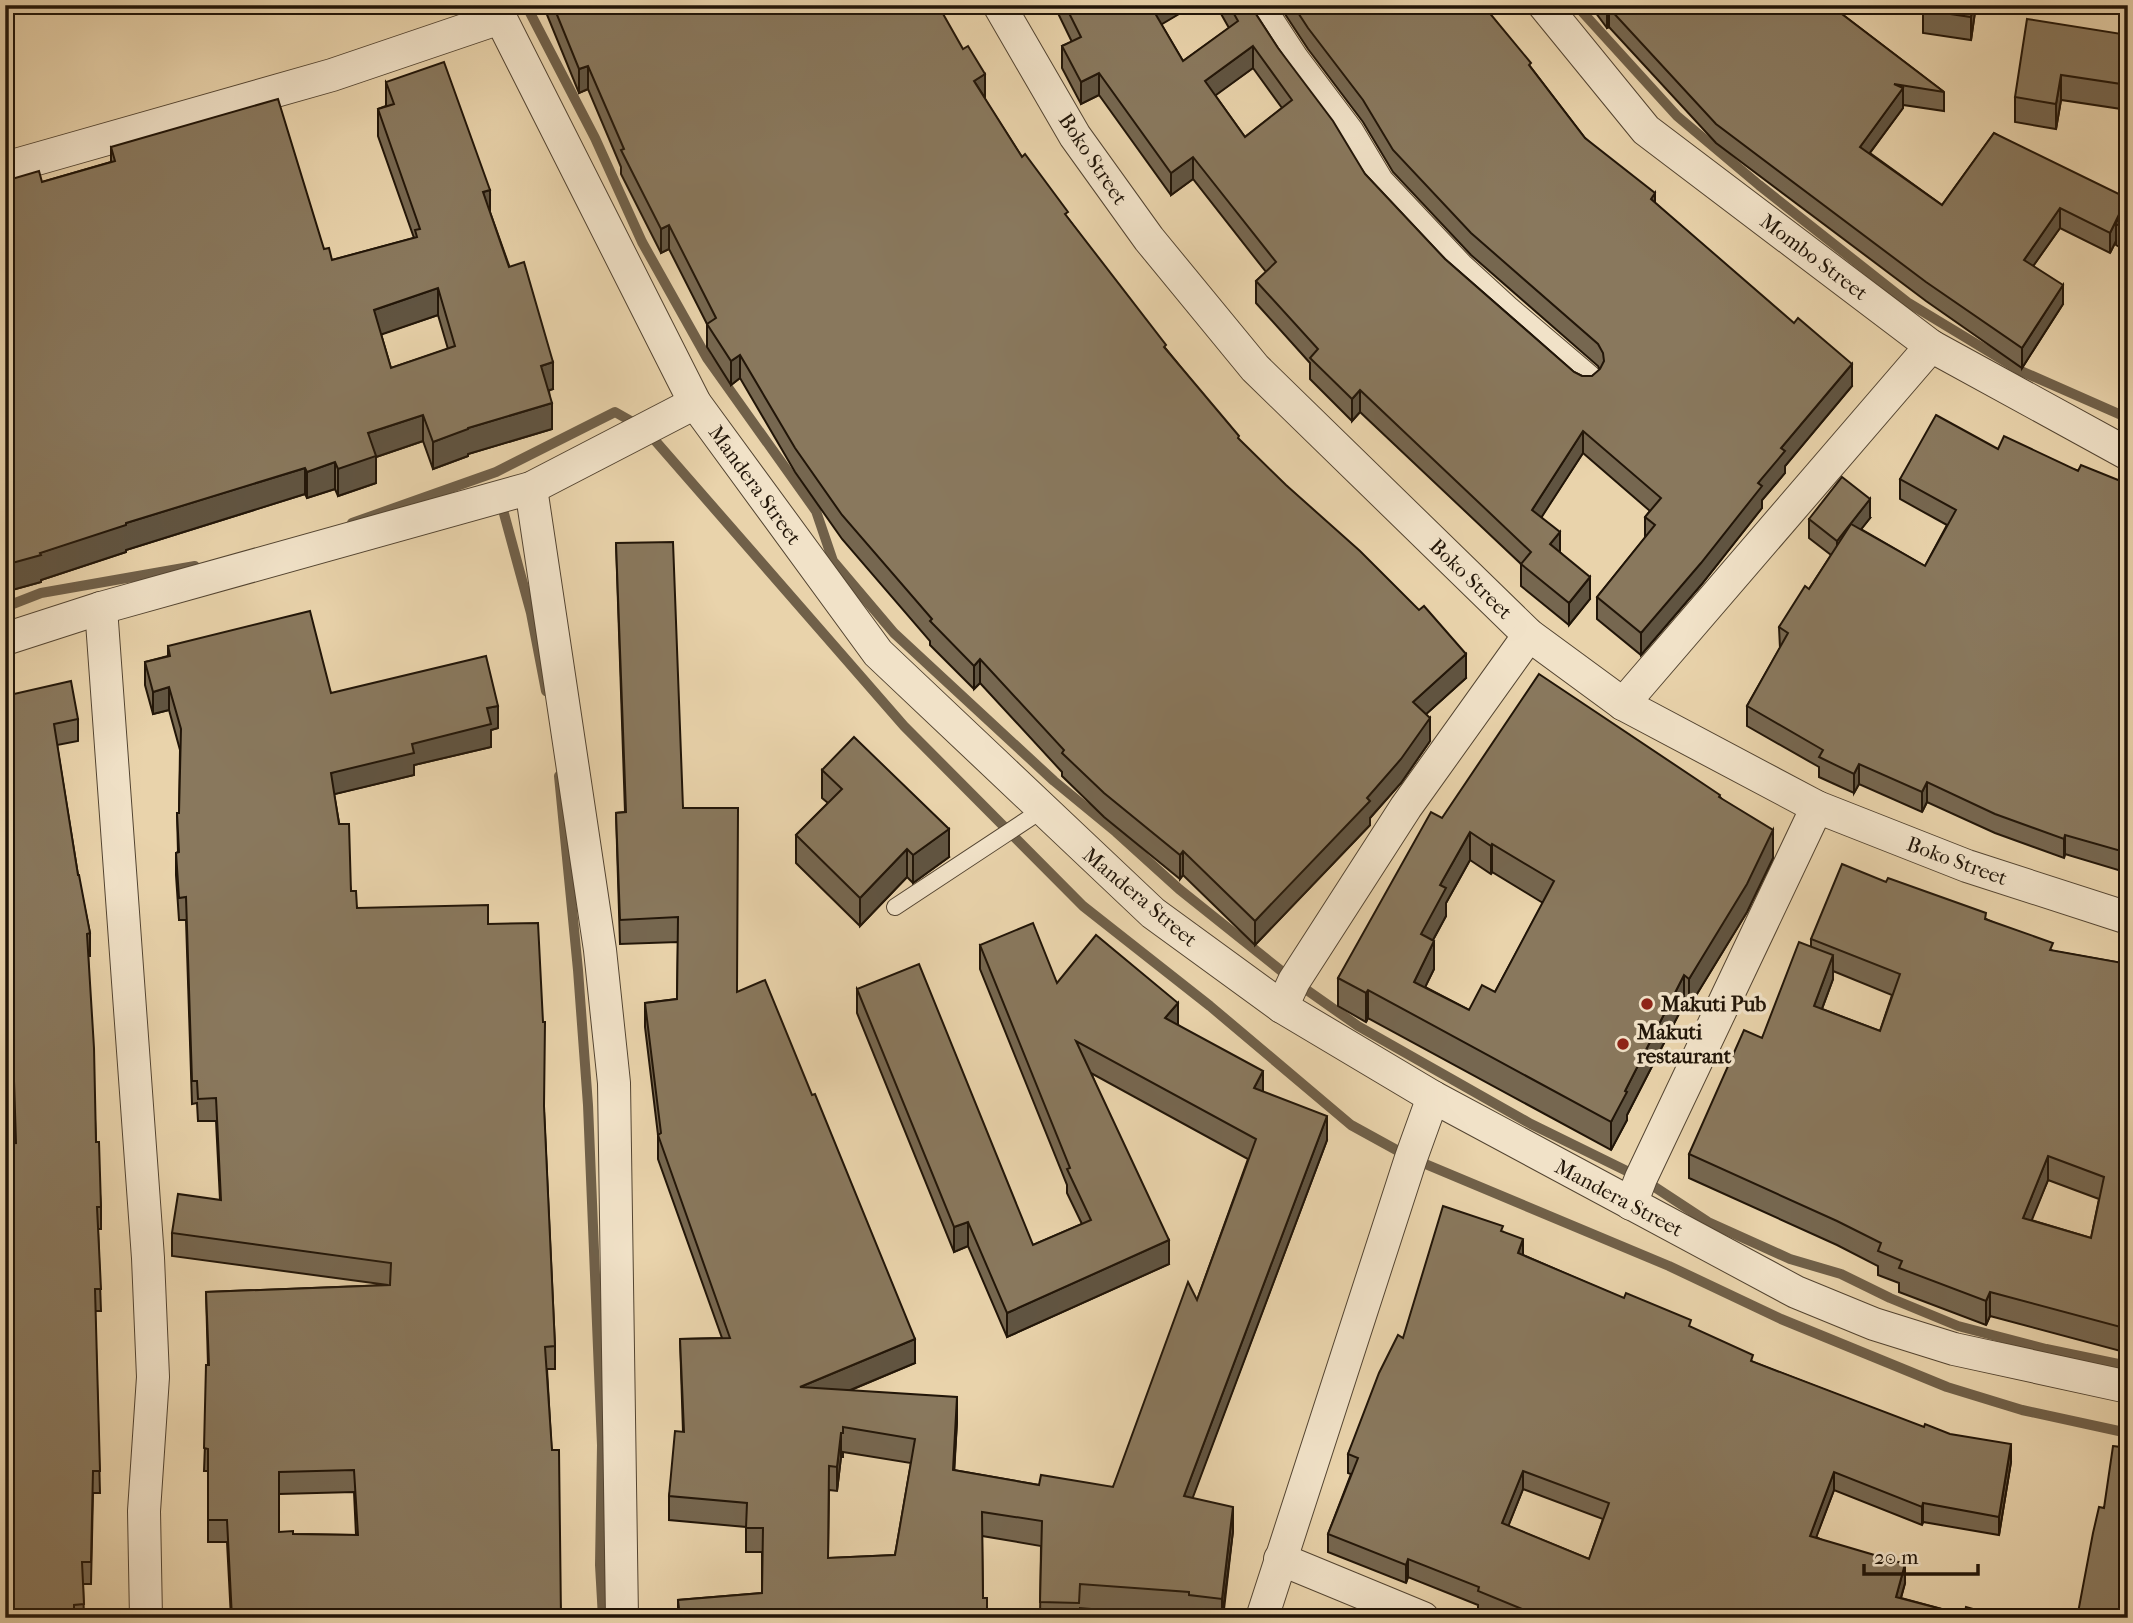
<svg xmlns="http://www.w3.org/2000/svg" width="2133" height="1623" font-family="'IM FELL French Canon',serif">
<rect width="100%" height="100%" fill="#e9d3ab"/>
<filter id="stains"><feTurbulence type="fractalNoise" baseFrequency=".00286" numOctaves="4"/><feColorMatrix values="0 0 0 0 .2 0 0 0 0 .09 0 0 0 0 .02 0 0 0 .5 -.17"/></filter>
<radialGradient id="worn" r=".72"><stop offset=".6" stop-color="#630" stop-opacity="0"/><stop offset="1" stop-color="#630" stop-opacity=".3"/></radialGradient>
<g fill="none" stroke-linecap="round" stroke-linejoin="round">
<g stroke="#706049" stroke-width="10">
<polyline points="526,5 595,138 642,242 707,358 816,511 833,561 894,633 1054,781 1116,832 1179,889 1294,981 1358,1026 1531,1124 1641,1178 1708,1222 1790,1259 1841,1274 1890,1298 1958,1326 2046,1349 2128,1366"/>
<polyline points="1576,5 1677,116 1759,185 1907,302 2021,371 2128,418"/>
<polyline points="500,499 531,613 546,691"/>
<polyline points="352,523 496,472 615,412 645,429 904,726 1083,906 1210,1006 1351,1125 1411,1158 1669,1266 1781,1319 1947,1387 2022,1410 2128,1433"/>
<polyline points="5,607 41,593 195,566"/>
<polyline points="559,776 578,970 588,1105 602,1445 600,1565 603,1618"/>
</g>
<g stroke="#534431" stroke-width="18">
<polyline id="service" points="895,907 1042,810"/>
</g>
<g stroke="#534431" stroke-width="34">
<g id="minor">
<polyline points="494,5 695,403 878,653 1153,913 1282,1007 1433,1097 1796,1292 1874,1324 1954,1349 2128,1387"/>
<polyline points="999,5 1075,136 1149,239 1255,368 1529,635 1623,704 1817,807 1967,866 2128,918"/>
<polyline points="1257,5 1293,60 1348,133 1378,183 1458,268 1506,312 1586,380"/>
<polyline points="1544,5 1646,130 1931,346 2128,454"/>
<polyline points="5,168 332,75 500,18"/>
<polyline points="531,488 600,950 614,1083 622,1618"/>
<polyline points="101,608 148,1258 153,1377 144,1511 146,1618"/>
<polyline points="5,639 101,608 531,488 695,403"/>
<polyline points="1623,704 1931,346"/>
<polyline points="1282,1007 1294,981 1406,807 1529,635"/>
<polyline points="1631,1204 1641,1178 1817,807"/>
<polyline points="1280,1559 1423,1618"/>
<polyline points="1262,1618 1411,1158 1433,1097"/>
</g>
</g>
<use href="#service" stroke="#f1e2c8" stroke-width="16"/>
<use href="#minor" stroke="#f1e2c8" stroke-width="32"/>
</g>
<g fill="#766750" stroke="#211508" stroke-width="2" fill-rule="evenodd">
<polygon points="543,5 938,5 984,98 1022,157 1166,349 1239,440 1466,678 1426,714 1430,741 1401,783 1370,818 1370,825 1255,945 1183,875 1180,879 1104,817 1062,776 1062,772 980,683 974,689 930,645 930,641 842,539 795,472 740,378 731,385 707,347 707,324 669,249 661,253 621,174 621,167 588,89 579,93"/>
<path d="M1054,5H1194L1161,24L1183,61L1229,28L1216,5H1250L1278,48L1365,174L1445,259L1574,372L1582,376H1592L1600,370L1598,366L1471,255L1393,172L1363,122L1308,49L1279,5H1483L1585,138L1852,386L1785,466V473L1762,500V508L1701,585L1641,655L1597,619V597L1645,538V517L1650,511L1583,453L1541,517L1560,552L1590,599L1569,625L1521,586V564L1360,412L1352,421L1310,379V363L1256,303V281L1266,272L1193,179L1171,195L1099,95L1081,104L1062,68V46L1072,42ZM1253,68L1282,108L1245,137L1215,95Z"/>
<polygon points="1590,5 1830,5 1944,92 1944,111 1903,105 1903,108 1870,153 1942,205 1994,133 2128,213 2128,252 2116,245 2116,241 2110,253 2060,228 2033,266 2063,304 2022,368 1926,301 1716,143 1609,27 1607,28"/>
<polygon points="1976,5 1971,40 1923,33 1923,10"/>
<polygon points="2128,35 2128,110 2061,100 2056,129 2015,122 2015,97"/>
<path d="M386,82L490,212L553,389L549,390L552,429L468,454V456L433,469L423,441L376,457V483L338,496L335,489L307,498L305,494L126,550V552L41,580V582L5,592V181L42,182L111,162V147L324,249L332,260L414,238L378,136V109L386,106ZM438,315L448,349L391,368L381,334Z"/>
<polygon points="1998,449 2128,484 2128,873 2065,854 2064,858 1995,833 1927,802 1922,812 1859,784 1854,793 1819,777 1819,767 1747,726 1747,706 1780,648 1779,627 1809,589 1831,555 1809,538 1809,519 1870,518 1861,529 1925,566 1947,525 1900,499 1900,479"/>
<path d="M616,543L683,808L737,991L915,1363L851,1390L957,1421L954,1470L1039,1485L1113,1487L1197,1300L1248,1159L1091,1073L1169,1264L1007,1337L968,1246L954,1252L857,1013V989L1033,1245L1082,1224L1067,1193V1185L980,969V945L1057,983L1178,1025L1263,1092L1327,1140L1192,1498L1233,1531L1223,1618H1189V1617L1080,1608V1618H1040L1041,1546L982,1536L983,1598L987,1618H678V1600L762,1593V1552H746V1527L669,1520V1496L683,1432L680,1339L722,1338L658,1159V1135L645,1027V1003L677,999L678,942L620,944L616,813L625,812ZM843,1452L911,1463L895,1555L828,1558L829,1490L837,1491L841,1457H843Z"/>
<path d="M168,646L331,693L498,728L491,730V747L414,765V775L334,794L351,891L357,908L488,924L544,1111L555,1346V1369H547L561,1618H231L227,1542H208V1471H204L208,1365L206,1292L388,1285L172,1256V1233L220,1200L216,1121H198L197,1103L192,1104L186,920H179L176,875V853L178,852L177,813H179L180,750L169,710L153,714L145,685V662L168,656ZM354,1492L356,1535L293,1534L279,1532V1494Z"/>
<polygon points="5,696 78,719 78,741 57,745 78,875 90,933 90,956 88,956 96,1142 101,1207 101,1229 98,1229 101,1311 95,1311 100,1493 93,1493 91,1584 83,1584 84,1618 5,1618 15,1143 14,1103 5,1103"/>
<polygon points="822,770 949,857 913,883 907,877 860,926 796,863 796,835 828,803 822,798"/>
<path d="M1720,797L1773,858L1747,912L1689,1007L1684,1004L1627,1115V1120L1611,1150L1368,1018L1366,1022L1338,1006V978L1442,818ZM1470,860L1491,874L1492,872L1543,903L1495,992L1469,1010L1425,987L1434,969L1433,940L1446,916V903Z"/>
<path d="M1886,882L1986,919L2053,951L2128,964V1353L1990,1316L1986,1325L1899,1292V1283L1878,1275V1266L1837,1245L1689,1178V1154L1762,1038L1811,947V939ZM1833,971L1892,995L1880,1031L1822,1009L1833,979ZM2048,1180L2099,1199L2091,1238L2031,1220Z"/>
<path d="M1503,1232L1523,1255L1691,1328L1753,1362L2011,1462L1999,1535L1923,1522L1922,1525L1834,1490L1816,1537L1905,1583L1901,1598L1964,1615L1994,1618H1498L1478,1610V1605L1408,1577L1406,1583L1328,1552V1534L1351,1474L1348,1473V1454L1403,1338ZM1523,1489L1603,1519L1589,1559L1508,1526Z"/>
</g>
<g fill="#605441" stroke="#211508" stroke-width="2">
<polygon points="1156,5 1194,5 1152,30 1152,8"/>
<polygon points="1973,5 1976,5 1971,40 1971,17"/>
<polygon points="1609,8 1609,27 1607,28 1607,9"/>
<polygon points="1253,46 1253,68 1205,103 1205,81"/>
<polygon points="588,66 588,89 579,93 579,69"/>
<polygon points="1099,73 1099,95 1081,104 1081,82"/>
<polygon points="985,74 985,98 974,81"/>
<polygon points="2061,75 2061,100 2056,129 2056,104"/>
<polygon points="1903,88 1903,108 1860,166 1860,147"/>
<polygon points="1193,157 1193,179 1171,195 1171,173"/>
<polygon points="490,190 490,217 483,192"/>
<polygon points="1655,193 1655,215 1651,199"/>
<polygon points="2127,198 2127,217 2116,224 2116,241 2110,253 2110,233"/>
<polygon points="2060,208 2060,228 2024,279 2024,260"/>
<polygon points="669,225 669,249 661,253 661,229"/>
<polygon points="2063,285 2063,304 2022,368 2022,348"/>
<polygon points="438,288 438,315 374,337 374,310"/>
<polygon points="740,355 740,378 731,385 731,361"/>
<polygon points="553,362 553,389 541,393 541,366"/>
<polygon points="1852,364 1852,386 1785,466 1785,473 1762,500 1762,508 1701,585 1641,655 1641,633 1758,483 1781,448"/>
<polygon points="1360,390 1360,412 1352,421 1352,399"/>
<polygon points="552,403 552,429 468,454 468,456 433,469 433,442 468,428"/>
<polygon points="423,415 423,441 376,457 376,483 338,496 338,469 368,433"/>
<polygon points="1583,431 1583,453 1532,532 1532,510"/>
<polygon points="335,462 335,489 307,498 307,472"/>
<polygon points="305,468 305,494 126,550 126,552 41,580 41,582 5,592 5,565 126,523"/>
<polygon points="1870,499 1870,518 1837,560 1837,541"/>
<polygon points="1560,532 1560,554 1550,544"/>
<polygon points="1590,577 1590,599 1569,625 1569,603"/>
<polygon points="1466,654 1466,678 1413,726 1413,702"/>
<polygon points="980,659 980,683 974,689 974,666"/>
<polygon points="169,687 169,710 153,714 153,692"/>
<polygon points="498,706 498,728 491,730 491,747 414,765 414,775 331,795 331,773 412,744 487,708"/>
<polygon points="1430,718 1430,741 1401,783 1370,818 1370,825 1255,945 1255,921"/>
<polygon points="1859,764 1859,784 1854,793 1854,774"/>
<polygon points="1927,782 1927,802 1922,812 1922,792"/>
<polygon points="949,829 949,857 913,883 913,855"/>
<polygon points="1773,830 1773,858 1747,912 1689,1007 1689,979"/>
<polygon points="1470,832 1470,860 1446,903 1446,916 1421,962 1421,934 1440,885"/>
<polygon points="2065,835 2065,854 2064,858 2064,839"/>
<polygon points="1492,844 1492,872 1491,874 1491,846"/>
<polygon points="907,849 907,877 860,926 860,898"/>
<polygon points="1183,851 1183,875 1180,879 1180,855"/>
<polygon points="1434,941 1434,969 1414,1010 1414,982"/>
<polygon points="1833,955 1833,979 1814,1030 1814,1006"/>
<polygon points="1684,975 1684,1004 1627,1115 1627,1120 1611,1150 1611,1122 1625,1091"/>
<polygon points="1368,990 1368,1018 1366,1022 1366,993"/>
<polygon points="1178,1003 1178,1027 1165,1018"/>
<polygon points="1263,1071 1263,1096 1254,1088"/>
<polygon points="1327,1116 1327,1140 1184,1521 1184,1496"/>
<polygon points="2048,1156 2048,1180 2023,1242 2023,1218"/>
<polygon points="968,1222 968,1246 954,1252 954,1227"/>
<polygon points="1523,1239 1523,1257 1518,1253"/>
<polygon points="1169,1240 1169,1264 1007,1337 1007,1313"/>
<polygon points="1990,1292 1990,1316 1986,1325 1986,1301"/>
<polygon points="915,1339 915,1363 800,1411 800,1387"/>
<polygon points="957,1397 957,1421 953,1494 953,1470"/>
<polygon points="841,1433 841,1457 837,1491 837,1467"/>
<polygon points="2011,1444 2011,1462 1999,1535 1999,1517"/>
<polygon points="1523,1471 1523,1489 1502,1542 1502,1523"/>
<polygon points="1834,1472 1834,1490 1810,1554 1810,1536"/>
<polygon points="1923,1503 1923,1522 1922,1525 1922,1507"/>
<polygon points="1233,1507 1233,1531 1222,1618 1222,1599"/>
<polygon points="1408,1559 1408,1577 1406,1583 1406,1565"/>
<polygon points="1905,1564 1905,1583 1896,1615 1896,1597"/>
</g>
<g fill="#89785d" stroke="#211508" stroke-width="2" fill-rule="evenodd">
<polygon points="553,5 938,5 963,49 968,46 985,74 974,81 1022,157 1025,154 1068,212 1065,214 1166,345 1164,347 1239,436 1238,438 1286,485 1360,551 1419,610 1424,606 1466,654 1413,702 1430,718 1401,759 1367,798 1370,801 1255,921 1183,851 1180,855 1104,793 1062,753 1064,750 980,659 974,666 930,621 932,619 842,515 795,448 740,355 731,361 707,324 716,318 669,225 661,229 621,150 624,149 588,66 579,69"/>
<path d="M1065,5H1156L1152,8L1183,61L1238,21L1229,5H1250L1278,48L1333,121L1365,174L1445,259L1574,372L1582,376H1592L1600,369L1604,361L1603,353L1598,344L1471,233L1393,150L1363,100L1308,28L1293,5H1483L1531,63L1529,65L1585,138L1655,193L1651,199L1794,323L1798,318L1852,364L1781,448L1785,451L1758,483L1762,486L1701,563L1641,633L1597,597L1655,525L1645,517L1661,498L1583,431L1532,510L1560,532L1550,544L1590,577L1569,603L1521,564L1531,552L1360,390L1352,399L1310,358L1318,349L1256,281L1276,262L1193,157L1171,173L1099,73L1081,82L1062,46L1081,37ZM1253,46L1292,100L1245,137L1205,81Z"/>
<polygon points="1605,5 1830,5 1944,92 1894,84 1903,88 1860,147 1942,205 1994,133 2127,198 2110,233 2060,208 2024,260 2063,285 2022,348 1926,282 1716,124 1609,8 1607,9"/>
<polygon points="1924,5 1973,5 1971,17 1923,10"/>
<polygon points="2027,19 2128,35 2128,85 2061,75 2056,104 2015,97"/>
<path d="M444,62L490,190L483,192L509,267L524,262L553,362L541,366L552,403L468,428V429L433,442L423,415L368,433L376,456L338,469L335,462L307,472L305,468L126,523V525L40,553L41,555L5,565V181L39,171L42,182L115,161L111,147L278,99L324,249L329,248L332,260L417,237L415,230L420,229L378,109L394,104L386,82ZM438,288L455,346L391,368L374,310Z"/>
<polygon points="2121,211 2128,213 2128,230 2116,224"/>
<polygon points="1936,415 1998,449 2004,436 2078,471 2081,465 2128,484 2128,853 2065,835 2064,839 1995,814 1927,782 1922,792 1859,764 1854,774 1819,757 1823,750 1747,706 1788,633 1779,627 1805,586 1809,589 1851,524 1925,566 1956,510 1900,479"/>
<polygon points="1842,477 1870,499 1837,541 1809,519"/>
<path d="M673,542L683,808H738L737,992L765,980L812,1095L815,1094L915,1339L800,1387L957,1397L953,1470L1039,1485L1041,1475L1113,1487L1188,1282L1197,1300L1256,1139L1076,1041L1169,1240L1007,1313L968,1222L954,1227L857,989L919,964L1033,1245L1091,1220L1067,1169L1070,1168L980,945L1033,923L1057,983L1096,935L1178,1003L1165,1018L1263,1071L1254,1088L1327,1116L1184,1496L1233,1507L1222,1599L1189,1595V1592L1080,1584L1079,1603L1040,1602L1042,1521L982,1512L983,1598H987V1618H680L678,1600L762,1593L763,1528H746L747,1503L669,1496L675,1431L684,1432L680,1339L730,1338L658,1135L661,1133L645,1003L677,999L678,917L620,920L616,813L626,812L616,543ZM843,1427L915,1439L895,1555L828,1558L829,1466L837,1467L841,1433H843Z"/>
<path d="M310,611L331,693L486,656L498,706L487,708L491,724L412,744L414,753L331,773L339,824H349L351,891H356L357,908L488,905V924L538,923L543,1022H545L544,1106L555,1346L545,1347L552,1450H559L561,1618H492V1611L423,1613V1618H381L380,1609H297V1616H288V1618H232L227,1520H208V1449L204,1448L206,1365H209L206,1292L390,1285L391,1263L172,1233L178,1194L221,1200L216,1098L198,1099L197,1081H192L186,897L179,898L176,853L179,852L177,813H179L181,729L169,687L153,692L145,662L170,656L168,646ZM354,1470L358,1535L293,1534V1531L279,1532V1472Z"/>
<path d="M1539,674L1720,795L1719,797L1773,830L1747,884L1689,979L1684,975L1625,1091L1627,1092L1611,1122L1368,990L1366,993L1338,978L1431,812L1442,818ZM1470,832L1491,846L1492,844L1554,881L1495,992L1482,985L1469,1010L1414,982L1434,941L1421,934L1446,888L1440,885Z"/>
<polygon points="71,681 78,719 54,724 78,875 79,875 90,933 87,934 94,1048 96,1142 99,1142 101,1207 97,1207 101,1289 95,1289 100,1471 93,1471 91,1562 82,1562 84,1604 74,1605 74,1618 5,1618 5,1144 16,1143 14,1081 5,1081 5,696"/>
<polygon points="854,737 949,829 913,855 907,849 860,898 796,835 842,789 822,770"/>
<path d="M1842,864L1886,882L1888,878L1986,913L1985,919L2053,943L2050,950L2128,964V1329L1990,1292L1986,1301L1899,1268L1902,1261L1878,1251L1881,1243L1837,1221L1689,1154L1744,1030L1762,1038L1799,942L1833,955L1814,1006L1880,1031L1900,974L1811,939ZM2048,1156L2104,1177L2091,1238L2023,1218Z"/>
<path d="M1443,1206L1503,1226L1501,1231L1523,1239L1518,1253L1624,1298L1626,1293L1691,1320L1689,1326L1753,1355L1751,1361L1924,1427L1925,1424L1950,1434L2011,1444L1999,1517L1923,1503L1922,1507L1834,1472L1810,1536L1905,1564L1896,1597L1964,1615L1966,1607L1994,1615L1993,1618H1544L1478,1591L1479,1587L1408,1559L1406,1565L1328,1534L1358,1458L1348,1454L1379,1373L1398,1335L1403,1338ZM1523,1471L1609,1503L1589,1559L1502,1523Z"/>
<polygon points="2113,1446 2128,1448 2128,1618 2077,1618 2093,1533 2099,1507 2104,1508"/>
</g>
<g fill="#8f2418" stroke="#f1e2c8" stroke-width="2.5">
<circle cx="1647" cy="1004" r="7"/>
<circle cx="1623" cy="1044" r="7"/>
</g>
<g text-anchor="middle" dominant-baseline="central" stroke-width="7" stroke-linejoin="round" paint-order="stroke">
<g font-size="21" fill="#211508" stroke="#f1e2c8">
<text transform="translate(1093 159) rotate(56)">Boko Street</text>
<text transform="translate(1814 257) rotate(37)">Mombo Street</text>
<text transform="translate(755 485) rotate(54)">Mandera Street</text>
<text transform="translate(1471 579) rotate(44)">Boko Street</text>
<text transform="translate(1957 861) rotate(20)">Boko Street</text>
<text transform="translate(1140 897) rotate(40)">Mandera Street</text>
<text transform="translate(1619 1198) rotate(28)">Mandera Street</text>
</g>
<g font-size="21" font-weight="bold" fill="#211508" stroke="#f1e2c8" text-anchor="start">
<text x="1661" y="1004">Makuti Pub</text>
<text x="1637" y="1032">Makuti<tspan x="1637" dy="24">restaurant</tspan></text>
</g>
</g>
<rect width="2133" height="1623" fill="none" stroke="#e9d3ab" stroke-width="28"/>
<rect x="7" y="7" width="2119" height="1609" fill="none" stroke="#211508" stroke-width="3.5"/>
<rect x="14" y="14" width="2105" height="1595" fill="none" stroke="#211508" stroke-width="2"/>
<path d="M1864 1564v10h114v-10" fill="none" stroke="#211508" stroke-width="3.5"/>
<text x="1874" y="1564" font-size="21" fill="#211508" stroke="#f1e2c8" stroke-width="5" paint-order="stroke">20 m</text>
<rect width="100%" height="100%" filter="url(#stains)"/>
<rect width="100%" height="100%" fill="url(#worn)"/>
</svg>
